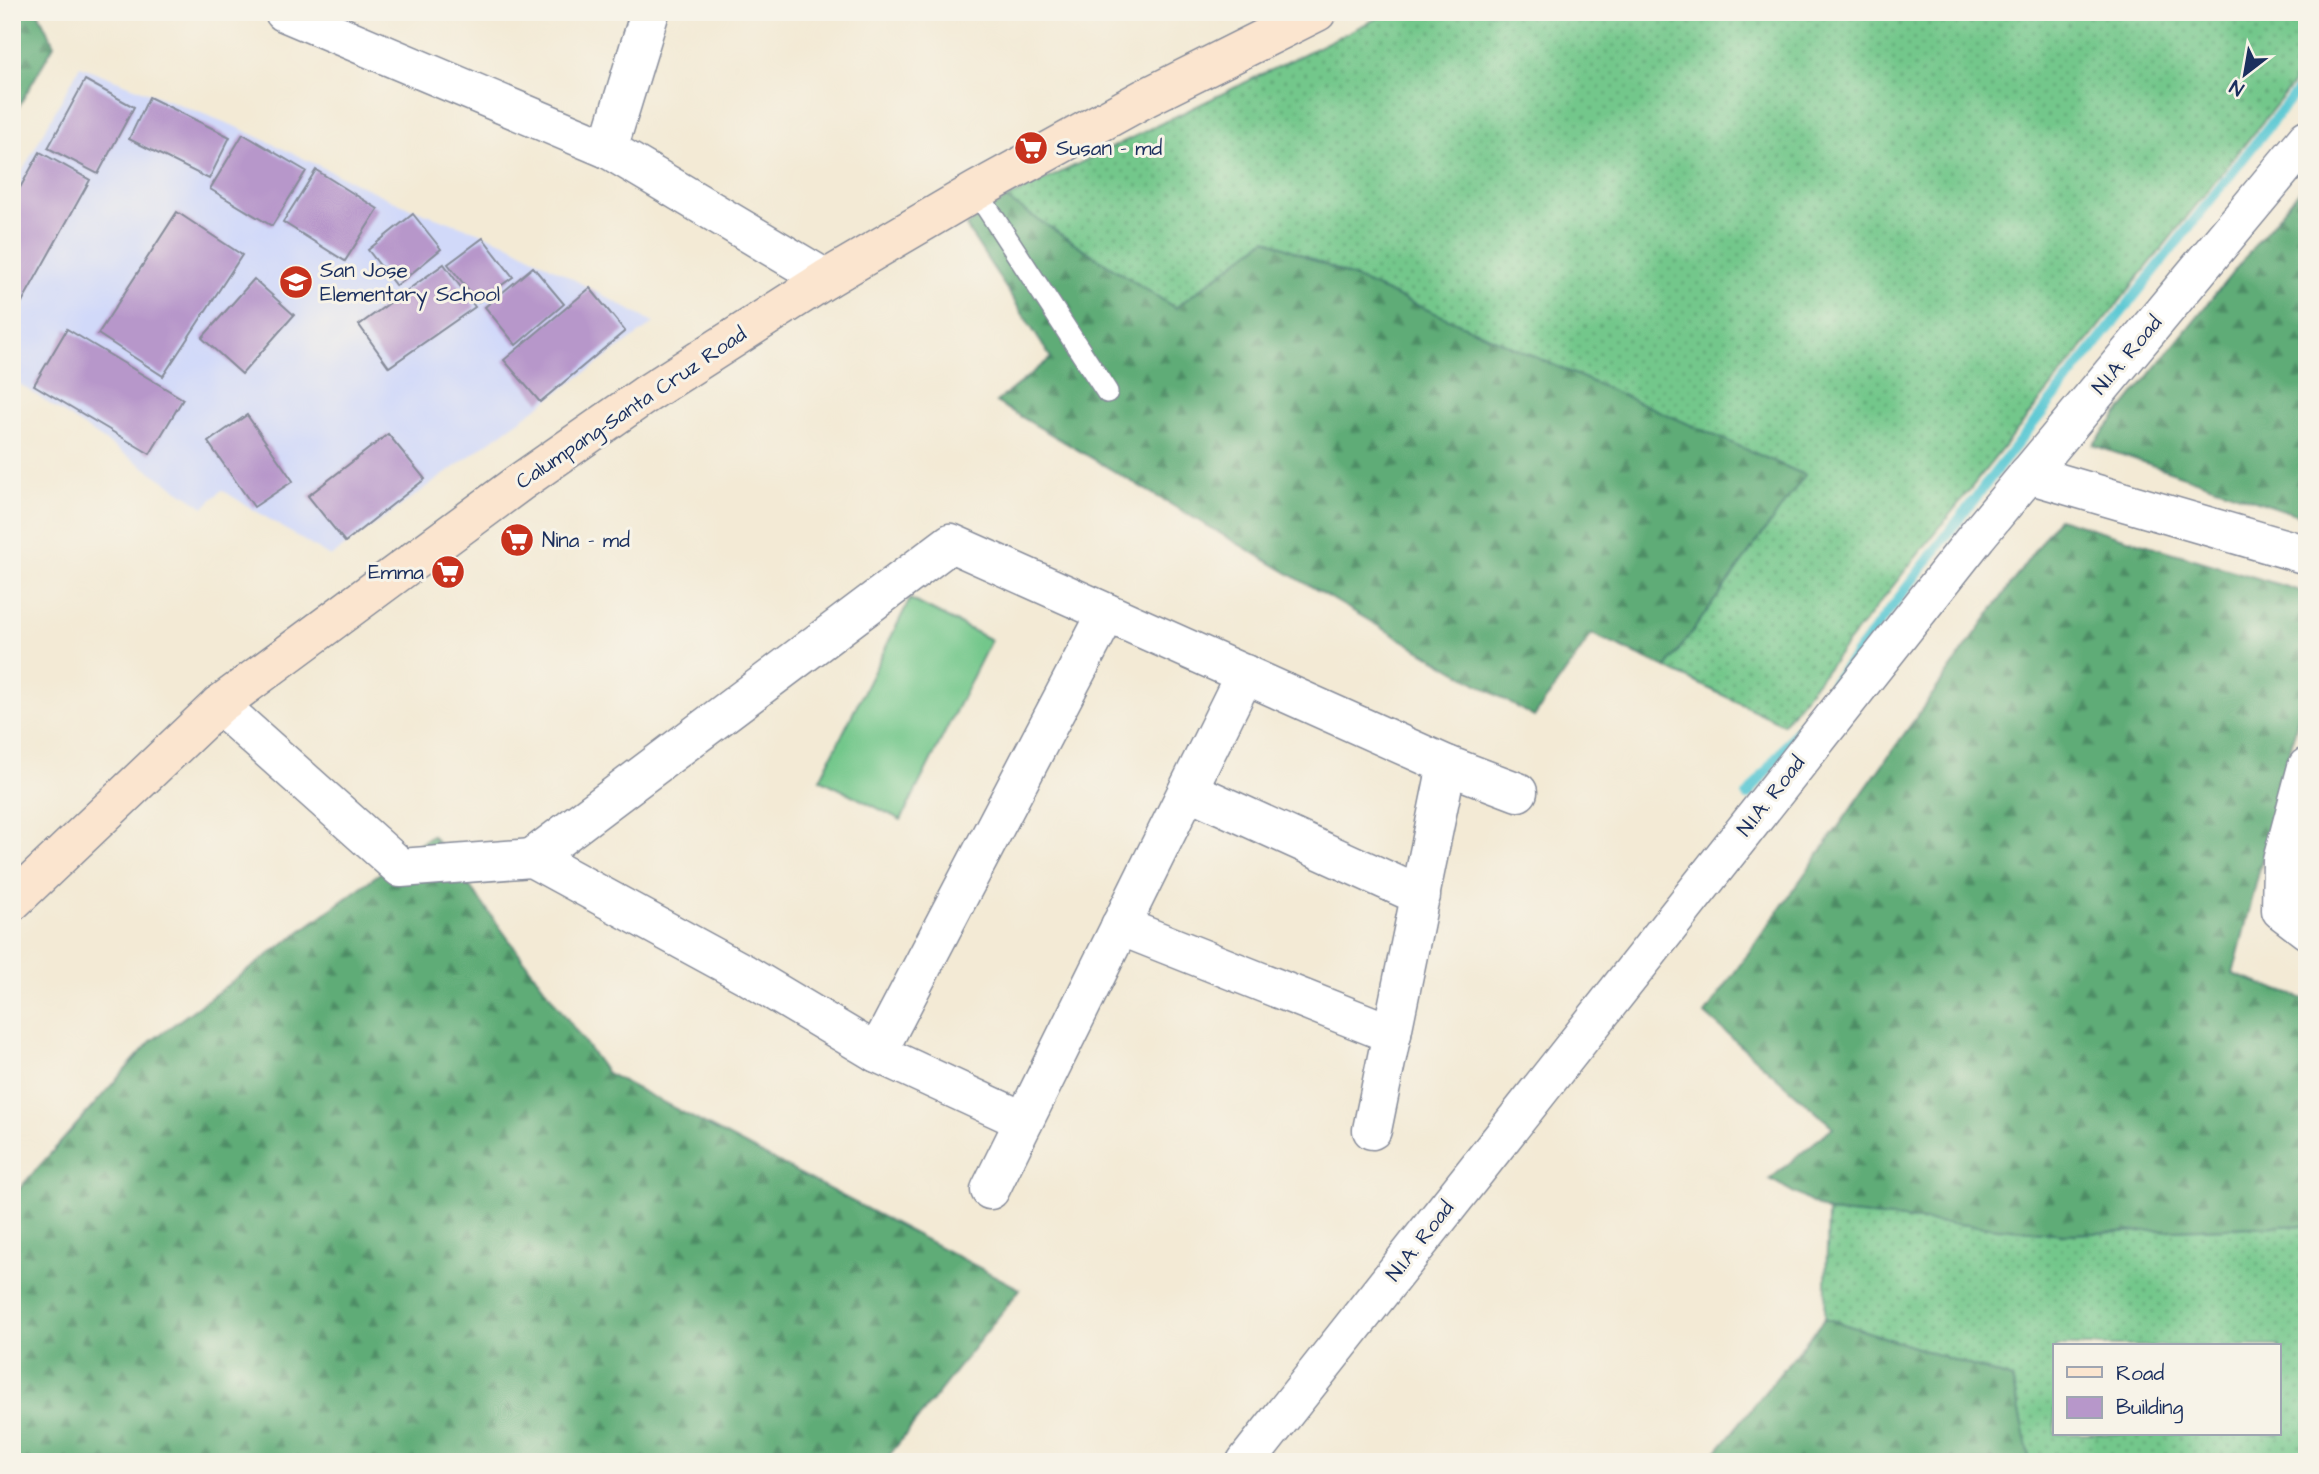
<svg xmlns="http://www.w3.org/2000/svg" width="2319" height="1474" font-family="'Architects Daughter',sans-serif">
<defs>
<pattern id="grass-dots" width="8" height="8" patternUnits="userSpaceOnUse" patternTransform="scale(1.75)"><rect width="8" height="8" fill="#73c78b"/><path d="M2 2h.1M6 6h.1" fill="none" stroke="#5ea275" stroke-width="1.8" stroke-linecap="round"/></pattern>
<pattern id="forest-firs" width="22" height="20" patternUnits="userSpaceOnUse" patternTransform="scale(1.75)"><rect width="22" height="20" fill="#5eac77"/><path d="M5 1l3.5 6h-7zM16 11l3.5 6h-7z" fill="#4d8c65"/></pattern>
</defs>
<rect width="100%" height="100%" fill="#f7f3e8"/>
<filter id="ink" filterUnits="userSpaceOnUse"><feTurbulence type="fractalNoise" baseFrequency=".0143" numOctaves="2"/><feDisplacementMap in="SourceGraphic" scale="14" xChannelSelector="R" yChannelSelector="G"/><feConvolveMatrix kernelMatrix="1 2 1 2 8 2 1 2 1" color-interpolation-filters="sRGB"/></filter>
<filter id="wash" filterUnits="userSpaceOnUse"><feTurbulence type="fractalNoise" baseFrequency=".00686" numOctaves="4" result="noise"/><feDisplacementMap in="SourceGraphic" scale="28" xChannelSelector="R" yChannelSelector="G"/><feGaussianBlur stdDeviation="1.57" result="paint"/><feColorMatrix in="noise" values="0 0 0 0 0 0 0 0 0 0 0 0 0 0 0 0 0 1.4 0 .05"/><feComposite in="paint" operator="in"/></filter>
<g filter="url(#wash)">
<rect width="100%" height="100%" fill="#f3ead5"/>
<polygon fill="#d1d9f9" points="80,66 237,127 402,205 505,242 654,323 330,557 222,490 204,507 12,379 12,190"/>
<g fill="url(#grass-dots)" stroke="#477b74" stroke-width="2" fill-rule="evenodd">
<polygon points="1390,12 2307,12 2307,66 1783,724 1666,668 1804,475 1175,308 1006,199"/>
<path d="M1828,1212L2065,1234L2307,1225V1462H2030L2012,1379L1825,1318ZM2055,1346H2279V1434H2055Z"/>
</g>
<g fill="url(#forest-firs)" stroke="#3c6e6a" stroke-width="2">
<polygon points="12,12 38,12 54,45 12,118"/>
<polygon points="2307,181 2307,518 2093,445"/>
<polygon points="1006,199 1175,308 1266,239 1805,475 1666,668 1592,634 1534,717 996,402 1051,358 966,226"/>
<polygon points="2058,518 2307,593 2307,683 2233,974 2307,1000 2307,1225 2065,1234 1828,1212 1770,1179 1833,1127 1705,1014"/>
<polygon points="432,835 607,1073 1020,1289 884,1462 12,1462 12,1197 150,1042"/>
<polygon points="1825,1318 2012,1379 2030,1462 1708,1462"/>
</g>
<polygon fill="#73c78b" stroke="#477b74" stroke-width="2" points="910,599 991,640 901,820 820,779"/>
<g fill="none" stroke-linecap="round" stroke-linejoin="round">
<polyline stroke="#5dc9d4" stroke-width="10" points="1747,796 1996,471 2307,78"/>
</g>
<g id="blocks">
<g fill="#b797ca">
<polygon points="85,80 134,107 98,174 48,148"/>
<polygon points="149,97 230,137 209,179 129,139"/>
<polygon points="243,134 306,171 272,226 210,189"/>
<polygon points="40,152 90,180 12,320 12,202"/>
<polygon points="316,170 378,209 345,261 283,222"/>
<polygon points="177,212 242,255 163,376 98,334"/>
<polygon points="413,214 441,249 396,286 368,250"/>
<polygon points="483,238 513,277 478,302 448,264"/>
<polygon points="444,264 475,307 389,367 359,325"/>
<polygon points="533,267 564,304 516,345 485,307"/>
<polygon points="254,279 294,315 242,374 202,338"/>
<polygon points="590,288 625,331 540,402 504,360"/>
<polygon points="67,329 183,399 150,454 34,385"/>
<polygon points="247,415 293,481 254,507 208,442"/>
<polygon points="388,434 425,479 345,542 308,496"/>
</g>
</g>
</g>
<g filter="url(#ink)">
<use href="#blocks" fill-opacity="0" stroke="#878c9a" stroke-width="2"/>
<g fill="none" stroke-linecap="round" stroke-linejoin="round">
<g stroke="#878c9a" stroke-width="24">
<polyline id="lane" points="976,191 1107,392"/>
</g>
<g stroke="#878c9a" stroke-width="41">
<g id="street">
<polyline points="284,12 608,149 826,279"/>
<polyline points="608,149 650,12"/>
<polyline points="2028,474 2307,555"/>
<polyline points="219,705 401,868 532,858 745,974 877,1053 1024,1121"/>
<polyline points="2307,767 2282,861 2281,910 2307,930"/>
<polyline points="1188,790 1421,896"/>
<polyline points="532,858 951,543 1447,765 1518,792"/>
<polyline points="1120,926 1392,1034"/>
<polyline points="877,1053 1107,613"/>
<polyline points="1372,1130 1447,765"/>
<polyline points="990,1190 1245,674"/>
<polyline points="1246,1462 1977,536 2307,139"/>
</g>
</g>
<g stroke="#878c9a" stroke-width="41">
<polyline id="secondary" points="12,902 219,705 519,483 645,395 826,279 976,191 1145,98 1317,12"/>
</g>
<use href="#lane" stroke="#fff" stroke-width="21"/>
<use href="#street" stroke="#fff" stroke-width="38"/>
<use href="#secondary" stroke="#fbe5cf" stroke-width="38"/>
</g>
</g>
<defs>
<g id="supermarket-disc" transform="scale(1.75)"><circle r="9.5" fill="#c8321e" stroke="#f7f3e8"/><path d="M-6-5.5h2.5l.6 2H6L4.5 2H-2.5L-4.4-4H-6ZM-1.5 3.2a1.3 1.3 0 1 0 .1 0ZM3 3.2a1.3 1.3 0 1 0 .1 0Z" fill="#fff"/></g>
<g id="school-disc" transform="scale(1.75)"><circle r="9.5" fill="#c8321e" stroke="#f7f3e8"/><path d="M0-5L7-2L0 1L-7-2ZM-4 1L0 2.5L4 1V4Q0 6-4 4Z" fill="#fff"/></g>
</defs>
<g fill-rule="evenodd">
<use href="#supermarket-disc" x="1031" y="148"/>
<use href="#school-disc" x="296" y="282"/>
<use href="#supermarket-disc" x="517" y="540"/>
<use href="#supermarket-disc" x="448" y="572"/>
</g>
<g text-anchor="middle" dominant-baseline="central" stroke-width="6" stroke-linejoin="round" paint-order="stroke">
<g font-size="21" fill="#1b2f5e" stroke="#f7f3e8" text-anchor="start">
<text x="1056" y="148">Susan - md</text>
<text x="320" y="270">San Jose<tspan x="320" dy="24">Elementary School</tspan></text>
<text x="542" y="540">Nina - md</text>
<text x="424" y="572" text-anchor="end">Emma</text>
</g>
<g font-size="21" fill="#1b2f5e" stroke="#f7f3e8">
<text transform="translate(2127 355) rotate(-50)">N.I.A. Road</text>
<text transform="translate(631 408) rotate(-34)">Calumpang-Santa Cruz Road</text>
<text transform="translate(1771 796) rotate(-52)">N.I.A. Road</text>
<text transform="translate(1420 1241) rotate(-52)">N.I.A. Road</text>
</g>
</g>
<rect width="2319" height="1474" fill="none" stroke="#f7f3e8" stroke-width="42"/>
<rect x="2053" y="1344" width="228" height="91" fill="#f7f3e8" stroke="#9fa5b1" stroke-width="2"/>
<rect x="2067" y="1367" width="35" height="10" fill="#fbe5cf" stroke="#9fa5b1" stroke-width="2"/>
<text x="2116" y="1380" font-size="21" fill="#1b2f5e">Road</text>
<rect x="2067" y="1397" width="35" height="21" fill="#b797ca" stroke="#9fa5b1" stroke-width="2"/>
<text x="2116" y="1414" font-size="21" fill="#1b2f5e">Building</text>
<g transform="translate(2245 74) rotate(211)" stroke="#f7f3e8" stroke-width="5" paint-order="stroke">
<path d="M0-5L12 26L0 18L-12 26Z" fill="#1b2f5e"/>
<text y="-10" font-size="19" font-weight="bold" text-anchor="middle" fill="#1b2f5e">N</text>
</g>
</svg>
